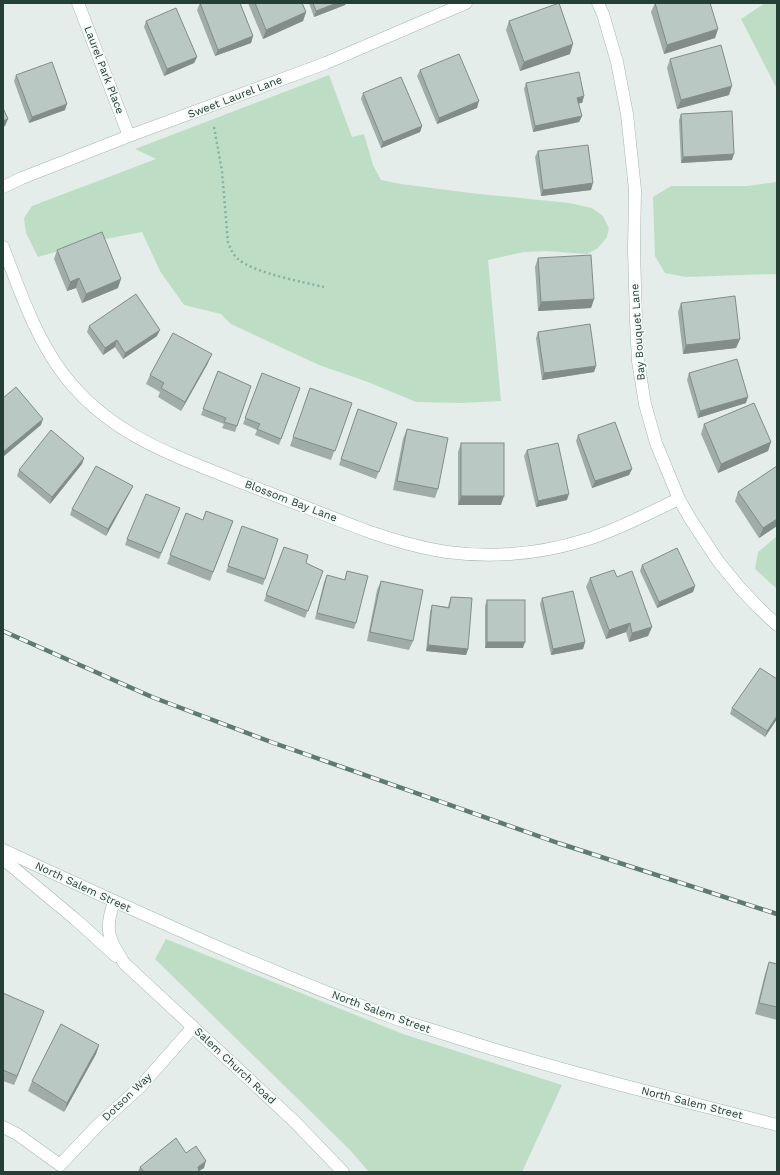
<svg xmlns="http://www.w3.org/2000/svg" width="780" height="1175" font-family="'Work Sans',sans-serif">
<rect width="100%" height="100%" fill="#e4ede9"/>
<g fill="#bddec5">
<polygon points="765,3 777,3 777,89 741,19"/>
<polygon points="329,75 352,137 364,134 373,165 381,180 401,184 470,193 569,203 592,208 603,216 609,228 607,237 598,248 587,254 547,251 524,252 488,260 501,401 461,403 416,402 368,382 319,365 231,324 221,314 184,305 160,271 142,232 111,238 97,240 38,257 26,233 24,218 32,206 156,159 135,149"/>
<polygon points="777,182 777,275 774,274 686,277 665,273 655,256 653,197 671,186 747,186"/>
<polygon points="777,536 777,589 755,569 758,552"/>
<polygon points="166,939 403,1034 562,1085 522,1172 369,1172 350,1150 155,959"/>
</g>
<g fill="none" stroke-linecap="round" stroke-linejoin="round">
<g stroke="#a6b5b0" stroke-width="13">
<g id="minor">
<polyline points="78,3 129,136"/>
<polyline points="598,3 603,14 617,62 627,114 635,190 634,250 636,321 638,361 645,404 656,443 679,499 691,520 718,561 740,588 758,607 777,625"/>
<polyline points="3,187 22,178 129,136 326,63 466,3"/>
<path d="M3,247C20,291 35,337 64,375C110,435 173,455 240,482C283,498 325,515 367,531C393,540 420,548 447,552C493,558 540,554 585,540C618,530 648,513 679,499"/>
<polyline points="3,859 75,919 116,956"/>
<path d="M114,901C112,909 109,916 109,924C107,938 117,951 124,963L295,1122L343,1172"/>
<polyline points="3,1127 17,1134 60,1165 98,1125 140,1087 193,1027"/>
</g>
</g>
<g stroke="#a2b9b0" stroke-width="13">
<path id="secondary" d="M3,850C131,909 258,968 391,1017C411,1024 433,1030 454,1037C560,1071 669,1097 777,1125"/>
</g>
<path stroke="#84b1a1" stroke-width="2.5" stroke-dasharray="2 3" stroke-linecap="butt" d="M214,127L222,171L228,243C231,249 233,255 238,259C254,273 303,282 324,287"/>
<use href="#minor" stroke="#fff" stroke-width="12"/>
<use href="#secondary" stroke="#fff" stroke-width="12"/>
<g stroke="#5e7a72" stroke-width="4.5">
<polyline id="rail" points="3,631 152,697 271,742 558,843 777,914"/>
</g>
<use href="#rail" stroke="#f5faf7" stroke-width="3" stroke-dasharray="9" stroke-linecap="butt"/>
</g>
<g fill="#9faca7">
<polygon points="200,3 253,36 251,43 215,56 197,10"/>
<polygon points="248,3 302,3 306,12 303,21 263,39"/>
<polygon points="309,3 346,3 345,5 314,17"/>
<polygon points="655,3 718,29 715,38 664,54 651,12"/>
<polygon points="146,21 197,57 194,63 164,76 144,27"/>
<polygon points="509,21 570,54 520,71 506,30"/>
<polygon points="670,59 729,95 677,109 667,68"/>
<polygon points="420,70 477,108 437,124 417,76"/>
<polygon points="16,75 65,110 29,123 14,81"/>
<polygon points="526,83 584,96 582,103 578,103 582,116 579,122 533,132 524,89"/>
<polygon points="363,93 422,126 420,132 381,148 361,99"/>
<polygon points="681,114 732,160 681,163 679,120"/>
<polygon points="538,151 591,190 541,196 535,157"/>
<polygon points="57,250 118,288 82,303 76,288 67,291 54,259"/>
<polygon points="538,258 594,299 591,308 538,311 535,267"/>
<polygon points="681,303 740,339 736,348 683,354 678,312"/>
<polygon points="89,326 157,336 123,359 115,347 103,355 87,332"/>
<polygon points="538,332 596,366 594,372 542,380 536,338"/>
<polygon points="208,363 181,411 158,397 160,392 146,384 150,375"/>
<polygon points="218,371 251,386 235,432 222,428 224,424 201,415"/>
<polygon points="262,373 300,388 279,445 255,435 257,430 243,424"/>
<polygon points="689,373 746,403 698,418 687,380"/>
<polygon points="310,388 352,403 331,460 290,446"/>
<polygon points="358,409 397,423 376,479 339,465"/>
<polygon points="704,424 771,442 768,451 718,473 701,434"/>
<polygon points="407,429 438,489 435,498 393,490 403,439"/>
<polygon points="578,435 632,469 629,475 592,488 576,441"/>
<polygon points="461,443 501,505 458,505 458,452"/>
<polygon points="527,450 567,500 536,507 524,456"/>
<polygon points="84,458 82,464 50,504 17,476 19,470"/>
<polygon points="133,486 130,492 106,536 70,515 72,509"/>
<polygon points="738,492 777,526 759,538 735,501"/>
<polygon points="186,513 203,520 233,521 210,581 167,564"/>
<polygon points="177,515 159,559 125,545 127,539"/>
<polygon points="242,526 278,539 263,585 226,572"/>
<polygon points="284,547 306,563 323,571 305,618 264,601"/>
<polygon points="642,565 695,586 693,592 657,608 640,571"/>
<polygon points="347,571 356,623 354,629 315,619 324,582 327,575 344,580"/>
<polygon points="617,577 652,627 648,636 629,642 626,632 606,639 586,587 590,578"/>
<polygon points="381,581 413,641 409,650 367,641 377,590"/>
<polygon points="451,597 468,649 466,655 426,651 430,612 432,605 448,607 449,603"/>
<polygon points="542,598 585,642 583,649 551,655 540,604"/>
<polygon points="487,600 523,648 485,648 485,606"/>
<polygon points="777,679 777,719 765,737 730,714 732,708"/>
<polygon points="769,962 777,964 777,1020 755,1014 765,974"/>
<polygon points="3,993 40,1020 14,1085 3,1081"/>
<polygon points="99,1045 96,1054 64,1112 28,1091 32,1081"/>
<polygon points="186,1153 204,1168 199,1171 199,1172 138,1172 140,1167"/>
</g>
<g fill="#828c88">
<polygon points="337,3 346,3 345,5 314,17 316,11"/>
<polygon points="306,12 303,21 263,39 266,30"/>
<polygon points="718,29 715,38 664,54 667,45"/>
<polygon points="253,36 251,43 215,56 218,50"/>
<polygon points="573,44 570,54 520,71 524,62"/>
<polygon points="197,57 194,63 164,76 167,69"/>
<polygon points="732,86 729,95 677,109 681,100"/>
<polygon points="584,96 582,103 575,104 577,98"/>
<polygon points="479,101 477,108 437,124 439,118"/>
<polygon points="67,104 65,110 29,123 32,117"/>
<polygon points="582,116 579,122 533,132 535,126"/>
<polygon points="8,119 5,126 3,127 3,121"/>
<polygon points="422,126 420,132 381,148 383,142"/>
<polygon points="734,154 732,160 681,163 683,157"/>
<polygon points="593,183 591,190 541,196 543,190"/>
<polygon points="79,278 76,288 67,291 70,282"/>
<polygon points="121,279 118,288 82,303 86,294"/>
<polygon points="594,299 591,308 538,311 541,302"/>
<polygon points="160,330 157,336 123,359 125,353"/>
<polygon points="740,339 736,348 683,354 686,345"/>
<polygon points="117,340 115,347 103,355 105,348"/>
<polygon points="212,354 208,363 181,411 185,402"/>
<polygon points="596,366 594,372 542,380 544,373"/>
<polygon points="748,397 746,403 698,418 700,411"/>
<polygon points="43,419 41,425 3,457 3,452"/>
<polygon points="771,442 768,451 718,473 721,464"/>
<polygon points="84,458 82,464 50,504 52,497"/>
<polygon points="632,469 629,475 592,488 595,481"/>
<polygon points="133,486 130,492 106,536 108,529"/>
<polygon points="569,494 567,500 536,507 538,501"/>
<polygon points="461,496 504,496 501,505 458,505"/>
<polygon points="777,519 777,526 759,538 763,528"/>
<polygon points="695,586 693,592 657,608 659,602"/>
<polygon points="630,623 626,632 606,639 609,630"/>
<polygon points="652,627 648,636 629,642 632,633"/>
<polygon points="487,642 525,642 523,648 485,648"/>
<polygon points="585,642 583,649 551,655 553,649"/>
<polygon points="428,645 468,649 466,655 426,651"/>
<polygon points="777,716 777,719 765,737 767,731"/>
<polygon points="44,1011 40,1020 14,1085 17,1076"/>
<polygon points="99,1045 96,1054 64,1112 67,1103"/>
<polygon points="206,1161 204,1168 199,1171 199,1172 196,1172 198,1167"/>
</g>
<g fill="#b9c8c2" stroke="#828c88">
<polygon points="200,3 240,3 253,36 218,50"/>
<polygon points="255,3 302,3 306,12 266,30"/>
<polygon points="313,3 337,3 316,11"/>
<polygon points="559,3 573,44 524,62 509,21"/>
<polygon points="655,3 710,3 718,29 667,45"/>
<polygon points="176,8 197,57 167,69 146,21"/>
<polygon points="721,45 732,86 681,100 670,59"/>
<polygon points="459,54 479,101 439,118 420,70"/>
<polygon points="52,62 67,104 32,117 16,75"/>
<polygon points="579,72 584,96 577,98 582,116 535,126 526,83"/>
<polygon points="401,77 422,126 383,142 363,93"/>
<polygon points="3,108 8,119 3,121"/>
<polygon points="732,111 734,154 683,157 681,114"/>
<polygon points="588,145 593,183 543,190 538,151"/>
<polygon points="102,232 121,279 86,294 79,278 70,282 57,250"/>
<polygon points="591,255 594,299 541,302 538,258"/>
<polygon points="136,294 160,330 125,353 117,340 105,348 89,326"/>
<polygon points="735,296 740,339 686,345 681,303"/>
<polygon points="590,324 596,366 544,373 538,332"/>
<polygon points="173,333 212,354 185,402 161,388 164,383 150,375"/>
<polygon points="737,359 748,397 700,411 689,373"/>
<polygon points="218,371 251,386 237,426 224,422 226,418 203,409"/>
<polygon points="262,373 300,388 281,439 257,429 260,424 245,418"/>
<polygon points="16,387 43,419 3,452 3,398"/>
<polygon points="310,388 352,403 335,451 293,437"/>
<polygon points="754,403 771,442 721,464 704,424"/>
<polygon points="358,409 397,423 379,472 341,459"/>
<polygon points="615,422 632,469 595,481 578,435"/>
<polygon points="407,429 448,438 438,489 397,481"/>
<polygon points="51,430 84,458 52,497 19,470"/>
<rect x="461" y="443" width="43" height="53"/>
<polygon points="558,443 569,494 538,501 527,450"/>
<polygon points="96,466 133,486 108,529 72,509"/>
<polygon points="777,466 777,519 763,528 738,492"/>
<polygon points="146,494 180,508 161,553 127,539"/>
<polygon points="206,511 233,521 213,572 170,555 186,513 203,520"/>
<polygon points="242,526 278,539 265,579 228,566"/>
<polygon points="284,547 308,555 306,563 323,571 308,611 266,595"/>
<polygon points="677,548 695,586 659,602 642,565"/>
<polygon points="614,570 617,577 632,571 652,627 632,633 630,623 609,630 590,578"/>
<polygon points="347,571 368,576 356,623 317,613 327,575 345,580"/>
<polygon points="381,581 423,590 413,641 370,632"/>
<polygon points="573,591 585,642 553,649 542,598"/>
<polygon points="451,597 472,598 468,649 428,645 432,605 449,608"/>
<rect x="487" y="600" width="38" height="42"/>
<polygon points="760,668 777,679 777,716 767,731 732,708"/>
<polygon points="769,962 777,964 777,1007 759,1003"/>
<polygon points="3,993 44,1011 17,1076 3,1070"/>
<polygon points="61,1024 99,1045 67,1103 32,1081"/>
<polygon points="176,1138 186,1153 196,1146 206,1161 198,1167 199,1171 198,1172 144,1172 140,1167"/>
</g>
<g text-anchor="middle" dominant-baseline="central" stroke-width="3.5" stroke-linejoin="round" paint-order="stroke">
<g font-size="11" fill="#233f36" stroke="#f5faf7">
<text transform="translate(104 70) rotate(69)">Laurel Park Place</text>
<text transform="translate(235 97) rotate(-21)">Sweet Laurel Lane</text>
<text transform="translate(638 332) rotate(-94)">Bay Bouquet Lane</text>
<text transform="translate(291 501) rotate(21)">Blossom Bay Lane</text>
<text transform="translate(83 887) rotate(25)">North Salem Street</text>
<text transform="translate(381 1012) rotate(20)">North Salem Street</text>
<text transform="translate(235 1066) rotate(43)">Salem Church Road</text>
<text transform="translate(127 1097) rotate(-44)">Dotson Way</text>
<text transform="translate(692 1103) rotate(14)">North Salem Street</text>
</g>
</g>
<rect width="780" height="1175" fill="none" stroke="#233f36" stroke-width="8"/>
</svg>
